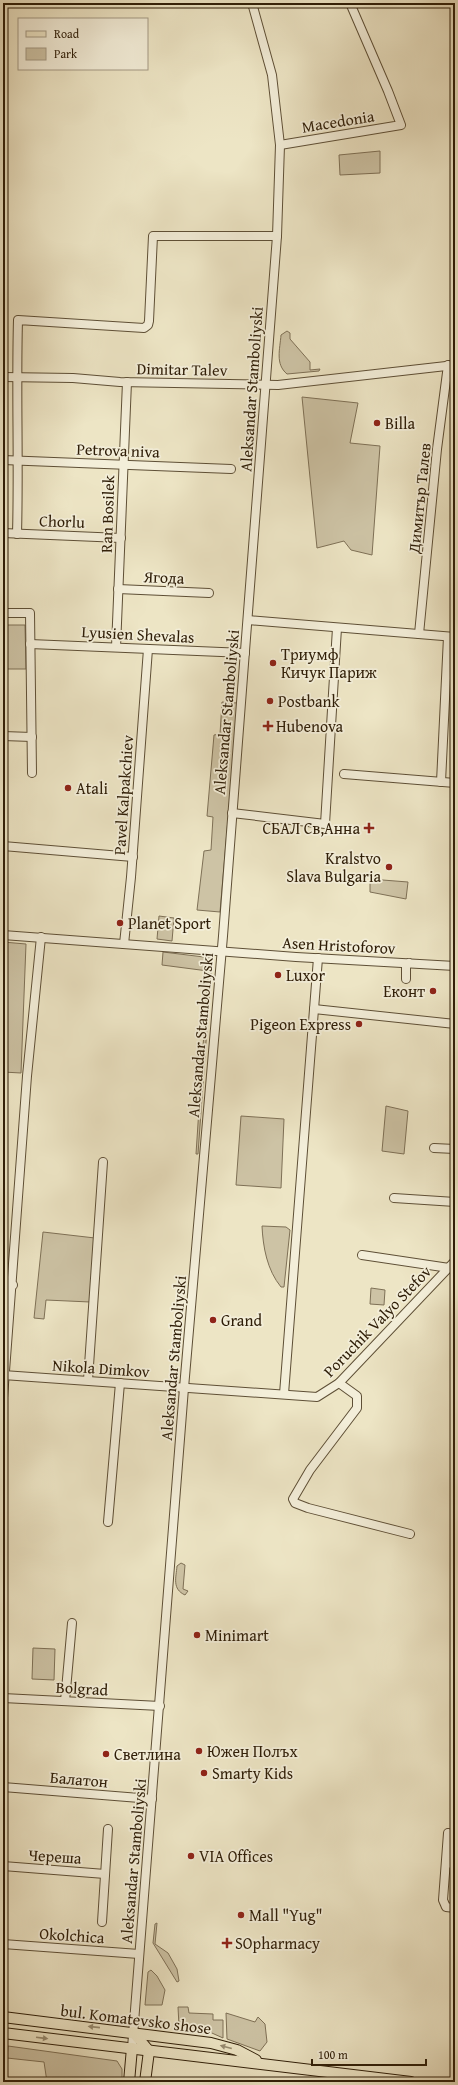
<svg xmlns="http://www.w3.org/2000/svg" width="458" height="2085" font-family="'Gentium Book Plus',serif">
<rect width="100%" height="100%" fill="#ede5c5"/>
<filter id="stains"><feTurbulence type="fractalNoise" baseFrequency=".005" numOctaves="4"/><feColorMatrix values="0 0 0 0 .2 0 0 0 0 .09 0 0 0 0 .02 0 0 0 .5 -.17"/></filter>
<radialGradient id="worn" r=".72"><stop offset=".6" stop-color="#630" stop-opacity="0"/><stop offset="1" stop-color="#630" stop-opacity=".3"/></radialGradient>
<g fill="#cdc3a5" stroke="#7e7056">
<polygon points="380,151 380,173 340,175 339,155"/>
<path d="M287,331L290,333V339L310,362V370L320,369L319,371L287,374C275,364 280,349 281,335Z"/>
<polygon points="302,397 358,403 350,443 380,446 372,555 351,550 344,541 317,548"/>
<polygon points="3,625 25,625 26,669 3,669"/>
<polygon points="222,702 238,703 220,912 197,910 204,851 211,850 213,817 207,816 214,735 220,734"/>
<polygon points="370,879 408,882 406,899 370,892"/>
<polygon points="159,916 174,918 172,941 157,939"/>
<polygon points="3,942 26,944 21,1073 3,1072"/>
<polygon points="163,952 212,958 198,1154 196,1154 208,971 162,965"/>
<polygon points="386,1106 408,1111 404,1154 382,1151"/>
<polygon points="241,1116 284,1119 281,1188 236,1185"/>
<path d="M262,1226L286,1227L290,1230L284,1287H281C267,1270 263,1247 262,1226Z"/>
<polygon points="43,1232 95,1238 90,1302 46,1300 44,1319 34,1318"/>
<polygon points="371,1288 385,1290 384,1305 370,1304"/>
<path d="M181,1563L185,1565L183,1589L188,1591L185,1595C172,1589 176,1578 177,1566Z"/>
<polygon points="33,1648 55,1649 54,1680 32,1679"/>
<polygon points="157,1923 155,1944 168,1953 177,1969 179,1981 177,1982 153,1943 155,1924"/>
<polygon points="151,1970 157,1976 165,1990 162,2005 145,2005 148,1972"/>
<polygon points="178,2007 188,2007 189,2013 213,2014 213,2020 223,2020 223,2038 203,2029 179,2026"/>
<polygon points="226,2013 255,2022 258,2017 265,2024 267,2042 260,2051 227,2039"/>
<polygon points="8,2046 117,2061 122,2069 122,2077 118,2082 47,2082 44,2062 7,2058"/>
</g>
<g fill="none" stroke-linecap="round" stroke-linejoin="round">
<g stroke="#5e4f36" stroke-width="10">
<g id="minor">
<polyline points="280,145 401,125 388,91 350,3"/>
<polyline points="3,377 73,378 120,382 278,385 455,365"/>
<polyline points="3,460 231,469"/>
<polyline points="3,533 121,538"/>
<path d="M17,534C19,462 16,391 18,320L144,328L148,325L149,321L153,236H277"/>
<polyline points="118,589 209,593"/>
<polyline points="3,613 30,613 32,773"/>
<polyline points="248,620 455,637"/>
<polyline points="419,634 437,449 448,365"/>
<polyline points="30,644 245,653"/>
<polyline points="116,647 127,382"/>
<polyline points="3,736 32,737"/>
<polyline points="344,774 455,783"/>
<polyline points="441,782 448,637"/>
<polyline points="232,813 325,824 337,628"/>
<polyline points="3,846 133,857"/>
<polyline points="3,935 296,957 455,966"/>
<polyline points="124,944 131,877 148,649"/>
<polyline points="406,979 406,966 409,963"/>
<polyline points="314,1009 455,1024"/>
<polyline points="434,1148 455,1149"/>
<polyline points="394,1198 455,1202"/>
<polyline points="362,1255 449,1268"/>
<polyline points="3,1285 13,1285"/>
<polyline points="3,1375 317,1397 339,1383 455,1261"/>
<polyline points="88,1380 103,1162"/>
<polyline points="339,1383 357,1396 357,1408 310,1470 293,1499 295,1503 308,1508 410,1534"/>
<polyline points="284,1394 318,958"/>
<polyline points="3,1398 27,1076 41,937"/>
<polyline points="108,1522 120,1383"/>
<polyline points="3,1698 160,1706"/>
<polyline points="65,1701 72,1623"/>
<polyline points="3,1787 152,1799"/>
<polyline points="448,1833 443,1900 446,1907 455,1908"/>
<polyline points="446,1863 455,1864"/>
<polyline points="3,1866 105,1874"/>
<polyline points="102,1922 108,1829"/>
<polyline points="3,1944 139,1954"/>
<polyline points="132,2048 184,1388 223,936 277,236 280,145 272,75 252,3"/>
</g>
</g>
<g stroke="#2e1d07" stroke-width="12">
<g id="major">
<polyline points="3,2017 211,2043 237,2050 256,2060"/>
<polyline points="133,2032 149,2051 145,2082"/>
<polyline points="3,2033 411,2082"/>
<polyline points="129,2082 132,2048"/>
</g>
</g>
<use href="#minor" stroke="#f3eed9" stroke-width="8"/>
<use href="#major" stroke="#ede5c5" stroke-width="10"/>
</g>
<defs><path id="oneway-solid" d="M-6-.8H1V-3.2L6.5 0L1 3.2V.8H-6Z"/></defs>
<g fill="#978b70">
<use href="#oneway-solid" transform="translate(94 2027) rotate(-174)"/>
<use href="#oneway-solid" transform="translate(42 2038) rotate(7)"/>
<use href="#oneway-solid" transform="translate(226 2047) rotate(-165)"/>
</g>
<g fill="#8f2418" stroke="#f3eed9" stroke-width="1.5">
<circle cx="377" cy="423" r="4"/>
<circle cx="273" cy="663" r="4"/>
<circle cx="270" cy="701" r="4"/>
<path d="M266 720h4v4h4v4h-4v4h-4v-4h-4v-4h4z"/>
<circle cx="68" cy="788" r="4"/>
<path d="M367 822h4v4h4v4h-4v4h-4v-4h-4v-4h4z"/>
<circle cx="389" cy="867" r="4"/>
<circle cx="120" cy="923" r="4"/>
<circle cx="278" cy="975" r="4"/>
<circle cx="433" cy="991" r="4"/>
<circle cx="359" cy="1024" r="4"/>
<circle cx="213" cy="1320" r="4"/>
<circle cx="197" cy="1635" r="4"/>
<circle cx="199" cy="1751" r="4"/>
<circle cx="106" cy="1754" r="4"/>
<circle cx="204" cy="1773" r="4"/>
<circle cx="191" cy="1856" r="4"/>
<circle cx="241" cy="1915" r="4"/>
<path d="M225 1937h4v4h4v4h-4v4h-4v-4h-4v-4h4z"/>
</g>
<g text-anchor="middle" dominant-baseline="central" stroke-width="3.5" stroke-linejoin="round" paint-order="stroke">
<g font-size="16" fill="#2e1d07" stroke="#f3eed9">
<text transform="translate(338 121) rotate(-9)">Macedonia</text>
<text transform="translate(182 369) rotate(1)">Dimitar Talev</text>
<text transform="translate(251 389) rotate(-86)">Aleksandar Stamboliyski</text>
<text transform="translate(118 450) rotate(2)">Petrova niva</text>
<text transform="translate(419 498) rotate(-84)">Димитър Талев</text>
<text transform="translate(107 514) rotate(-88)">Ran Bosilek</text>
<text transform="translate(62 521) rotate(2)">Chorlu</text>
<text transform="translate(164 577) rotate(2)">Ягода</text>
<text transform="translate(138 634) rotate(3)">Lyusien Shevalas</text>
<text transform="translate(226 712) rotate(-85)">Aleksandar Stamboliyski</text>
<text transform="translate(123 795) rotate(-86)">Pavel Kalpakchiev</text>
<text transform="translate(339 945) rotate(3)">Asen Hristoforov</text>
<text transform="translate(200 1035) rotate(-85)">Aleksandar Stamboliyski</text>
<text transform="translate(377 1321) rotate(-46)">Poruchik Valyo Stefov</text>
<text transform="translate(173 1358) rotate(-85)">Aleksandar Stamboliyski</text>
<text transform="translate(101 1368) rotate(4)">Nikola Dimkov</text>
<text transform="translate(82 1688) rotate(3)">Bolgrad</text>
<text transform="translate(79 1779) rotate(5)">Балатон</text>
<text transform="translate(55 1856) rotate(4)">Череша</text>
<text transform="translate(133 1861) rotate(-85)">Aleksandar Stamboliyski</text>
<text transform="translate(72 1935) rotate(4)">Okolchica</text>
<text transform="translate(136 2019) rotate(7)">bul. Komatevsko shose</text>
</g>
<g font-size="16" fill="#2e1d07" stroke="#f3eed9" text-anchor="start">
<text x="385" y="423">Billa</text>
<text x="281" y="654">Триумф<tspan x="281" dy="18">Кичук Париж</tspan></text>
<text x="278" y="701">Postbank</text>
<text x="276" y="726">Hubenova</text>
<text x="76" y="788">Atali</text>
<text x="360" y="828" text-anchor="end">СБАЛ Св,Анна</text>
<text x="381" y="858" text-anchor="end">Kralstvo<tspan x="381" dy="18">Slava Bulgaria</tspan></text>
<text x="128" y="923">Planet Sport</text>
<text x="286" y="975">Luxor</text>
<text x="425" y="991" text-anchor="end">Еконт</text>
<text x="351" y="1024" text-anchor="end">Pigeon Express</text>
<text x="221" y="1320">Grand</text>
<text x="205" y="1635">Minimart</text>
<text x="207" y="1751">Южен Полъх</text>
<text x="114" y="1754">Светлина</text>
<text x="212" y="1773">Smarty Kids</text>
<text x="199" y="1856">VIA Offices</text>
<text x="249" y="1915">Mall "Yug"</text>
<text x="235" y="1943">SOpharmacy</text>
</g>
</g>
<rect width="458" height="2085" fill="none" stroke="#ede5c5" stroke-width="16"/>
<rect x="4" y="4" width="450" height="2077" fill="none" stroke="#2e1d07" stroke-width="2"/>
<rect x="8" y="8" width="442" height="2069" fill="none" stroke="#2e1d07"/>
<rect x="18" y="18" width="130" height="52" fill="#f3eed9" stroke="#a49a85"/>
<rect x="26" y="31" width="20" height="6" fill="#ede5c5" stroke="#a49a85"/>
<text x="54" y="38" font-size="12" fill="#2e1d07">Road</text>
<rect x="26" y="48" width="20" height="12" fill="#cdc3a5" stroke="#a49a85"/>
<text x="54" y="58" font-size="12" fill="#2e1d07">Park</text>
<path d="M312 2059v6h114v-6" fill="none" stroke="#2e1d07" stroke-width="2"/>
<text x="318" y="2059" font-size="12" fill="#2e1d07" stroke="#f3eed9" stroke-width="3" paint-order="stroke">100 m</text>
<rect width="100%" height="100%" filter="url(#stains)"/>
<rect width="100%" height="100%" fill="url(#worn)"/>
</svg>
